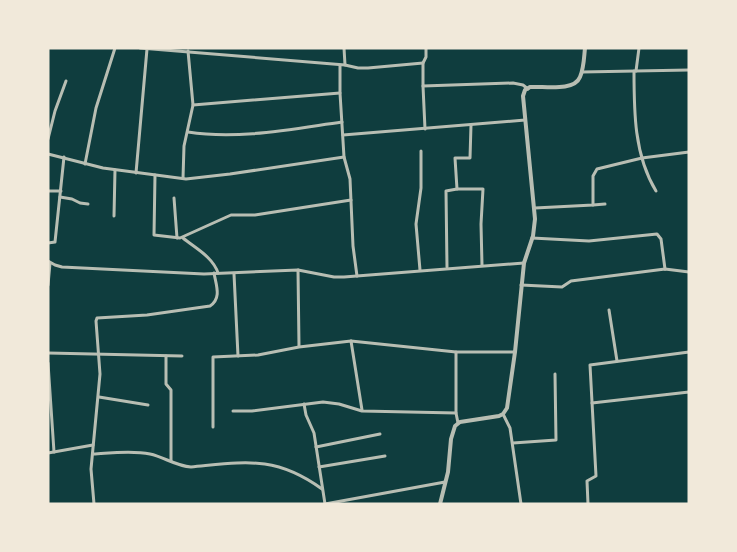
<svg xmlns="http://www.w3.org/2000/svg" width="737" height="552" font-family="Cabin,sans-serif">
<rect width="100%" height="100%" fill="#0f3d3e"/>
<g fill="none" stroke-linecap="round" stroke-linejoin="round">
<g stroke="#b8beb3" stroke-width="3">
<polyline points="140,48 345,65 358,68 368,68 423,63"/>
<polyline points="344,48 345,65"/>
<polyline points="426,48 426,57 423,63 423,86 513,83 523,85 528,89"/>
<polyline points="340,65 340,93 344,157 350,179 353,246 357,276"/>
<path d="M634,71C634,111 634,155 656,191"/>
<polyline points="636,71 639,48"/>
<polyline points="582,72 689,70"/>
<polyline points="423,86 425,129"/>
<polyline points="193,105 340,93"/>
<path d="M188,132C238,140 292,129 342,122"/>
<polyline points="343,135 525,120"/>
<polyline points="48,139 55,111 66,81"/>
<polyline points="48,154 103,168 186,179 230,174 344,157"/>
<polyline points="85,164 96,108 115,48"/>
<polyline points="136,173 147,49"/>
<polyline points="155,175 154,235 180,238 231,215 255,215 351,200"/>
<polyline points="183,178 184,146 193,105 188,51"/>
<polyline points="457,189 455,158 470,158 471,125"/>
<polyline points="48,191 61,191"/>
<polyline points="60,197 72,199 80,203 88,204"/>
<polyline points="174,198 177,238"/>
<polyline points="593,205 605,204"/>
<polyline points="535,208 593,205 593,176 597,169 642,158 689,152"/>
<polyline points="114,216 115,170"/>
<path d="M183,238C195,248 213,257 218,273"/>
<polyline points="532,238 589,241 657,234 661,239 665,269"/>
<polyline points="48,243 55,242 64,157"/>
<polyline points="48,261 55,265 62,267 204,274 298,270 334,277 344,277 524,263"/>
<polyline points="447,267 446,191 457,189 483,189 481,224 482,265"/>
<polyline points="298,270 299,346"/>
<polyline points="420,270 416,224 421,188 421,151"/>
<polyline points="234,274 238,356"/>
<polyline points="48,285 50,263"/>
<polyline points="521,285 562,287 571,281 665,269 689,272"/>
<polyline points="609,310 617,361"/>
<polyline points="351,341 362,410"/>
<polyline points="456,352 456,413 458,423"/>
<polyline points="48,353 182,356"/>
<polyline points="166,356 166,384 171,390 171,461"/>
<polyline points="48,363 54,452"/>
<polyline points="99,397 148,405"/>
<polyline points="592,403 689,392"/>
<polyline points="304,404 306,415 314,433 325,504 445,482"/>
<polyline points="233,411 252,411 323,402 339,404 362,411 456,413"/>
<polyline points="503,414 510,428 521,504"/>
<polyline points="213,427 213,357 258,355 299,347 351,341 456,352 515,352"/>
<polyline points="513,443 556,440 555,374"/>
<polyline points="316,447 380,434"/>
<polyline points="48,453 93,445"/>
<path d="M93,454C111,453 132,450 150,454C164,457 176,466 191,467C245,462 275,455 322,489"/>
<polyline points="319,467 385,456"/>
<path d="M94,504L91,469L100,374L96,321L97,318L147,315L210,306C222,298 216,285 214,273"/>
<polyline points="588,504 587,481 596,476 590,365 689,352"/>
</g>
<path stroke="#b8beb3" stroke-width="4" d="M440,504L448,472L451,439L455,426L460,422L499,416L503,414L507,408L515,352L524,263L533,236L535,219L523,96L525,90L530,87C544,86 574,92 580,77C584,68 584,57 585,48"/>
</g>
<rect width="737" height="552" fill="none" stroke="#f1e9da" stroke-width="99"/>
</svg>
